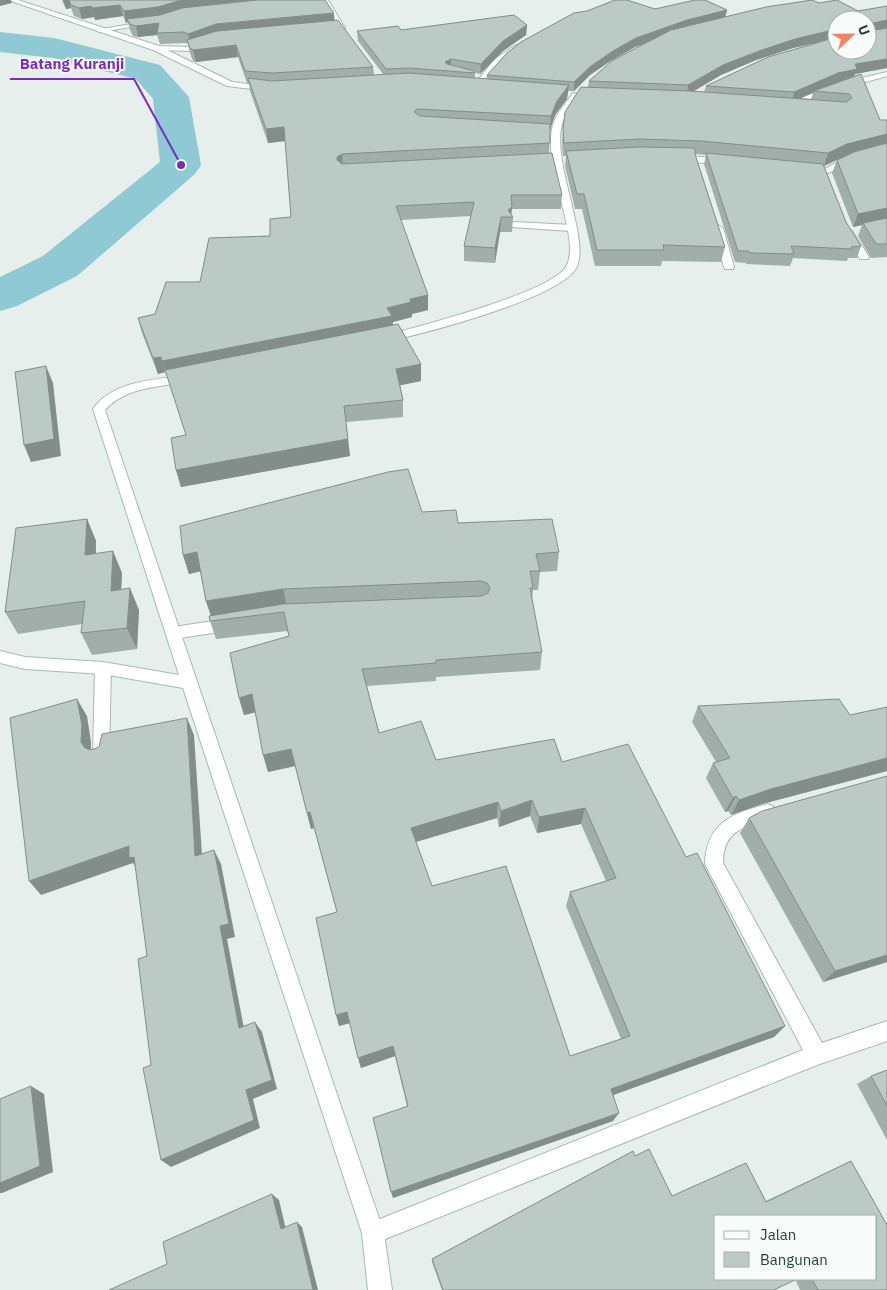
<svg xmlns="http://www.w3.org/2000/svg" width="887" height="1290" font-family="'IBM Plex Sans',sans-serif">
<rect width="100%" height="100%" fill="#e6efeb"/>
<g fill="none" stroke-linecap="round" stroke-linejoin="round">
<polygon fill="#8ec9d4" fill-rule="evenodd" points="0,32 54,38 160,65 189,97 201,165 195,174 77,276 17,306 0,311 0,277 43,256 160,162 153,99 136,79 53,58 0,52"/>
<g stroke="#a8b8b2" stroke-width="2">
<g id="lane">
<polygon points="514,222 572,225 577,228 572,231 511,227 509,225"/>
<polygon points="103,662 108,664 111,668 109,756 107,761 101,763 95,761 93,756 95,668 98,664"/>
</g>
</g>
<g stroke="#a8b8b2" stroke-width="2">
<g id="street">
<polygon points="322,0 328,0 345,28 344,29 340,29"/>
<polygon points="149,21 151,22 151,24 99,32 96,30"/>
<polygon points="208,40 211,40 211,44 192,51 156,50 152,48 156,46 191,47"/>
<polygon points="516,45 523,47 501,63 480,89 474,89 474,85 495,59"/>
<path d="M887,72V76L841,89L795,109L788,107C808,89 861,78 887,72Z"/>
<polygon points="887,147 887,153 849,163 828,173 821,171 843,159"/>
<polygon points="677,155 724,159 728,162 724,165 674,160 673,158"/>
<polygon points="718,225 723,228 734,267 733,269 725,269 724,267 713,228"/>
<polygon points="849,230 852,231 869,257 868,259 860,259 859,257 844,233"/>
<polygon points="232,618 237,620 239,624 237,628 232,630 174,639 169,637 167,633 169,629 174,627"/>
<path d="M768,804L774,807L777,812L774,817C747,827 723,828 723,863L822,1043L887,1021V1041L817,1065L373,1244L365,1241L362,1233L365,1225L803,1050L705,864C706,823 733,813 768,804Z"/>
</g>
</g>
<g stroke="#a4bbb3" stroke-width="2">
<g id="secondary">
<polygon points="8,0 18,0 159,46 232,82 268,87 272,89 268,91 227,86 153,50"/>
<path d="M573,93L580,95C574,104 565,113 562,124C551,164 593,244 575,270C553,300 423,334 384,342L380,341L379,339L380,337C414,328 550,293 566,267C583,238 539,163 554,122C558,111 567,102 573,93Z"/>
<path d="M188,375L192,376L194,378L192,380C162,388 127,385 105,410L384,1233L392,1290H368L362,1233L183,688L103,674L25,669L0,663V651L25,657L103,662L179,675L93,409C113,380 156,380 188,375Z"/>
</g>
</g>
<use href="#lane" fill="#fff" fill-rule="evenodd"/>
<use href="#street" fill="#fff" fill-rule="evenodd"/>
<use href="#secondary" fill="#fff" fill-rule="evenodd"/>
</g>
<g fill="#a1aea9" fill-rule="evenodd">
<path d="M62,0H325L334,13V20H338L373,67L374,75L383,74L358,41L357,31L398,26L401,30L514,15L527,25L526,35L503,51L480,74L475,73V78L486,79L487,75L507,53L521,42L574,13L587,11L615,0H627L655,9L695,0H705L727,10L725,17L766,7L812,0L819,3L837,0L858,11L887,6V68L855,74L854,77L861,74L880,120H887V257L871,258L858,236L862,225L853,227L832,173L837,160L843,157L824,166L846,222L861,246L857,258H848L847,261L793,258L790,266L746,264V263L735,262L704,164L706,155L695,154L725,247L721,262L662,261L661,266H595L582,209H575L565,166L566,156H563L562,141L565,112L581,87H588L589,81L613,60L646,43L635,47L612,60L590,75L574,91H568L567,99L555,115L550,130L549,153H552L562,195L561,209H512L511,215L513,217L512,232H500L495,263L464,261V246L471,216L401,220L428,295V310L412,314V317L393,322V325L398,324L421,364V381L400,385L403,400V417L346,422L350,456L181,487L176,470L171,438L186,435L167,376L165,372L158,374L142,333L138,318L155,314L166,282H200L209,238L270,236V219L291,217L285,141L268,143L250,91L249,84L247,83L238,57L196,62L193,61L190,53L188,44L186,43L160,44L157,35L138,37L133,36L130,30L128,22L126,23L123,16L95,20L94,17L82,19L74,16L71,8L66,9ZM837,20H867V50H837ZM823,41L768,57L706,86L704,92L694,91L721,75L756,60L793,48ZM813,93L811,99L800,98Z"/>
<path d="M422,512L559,552L557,571L540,572L538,590H533L532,599L542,652L540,670L436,677V681L367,686L379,733L436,760L562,762L686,857L785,1026L774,1037L613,1095V1121L393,1198L407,1106L395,1056L361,1068L350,1023L339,1026L337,912L314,828L311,829L295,766L268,772L255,712L244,715L239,698L289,636L287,631L216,639L210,621L211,616L206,601L200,571L189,574L183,555ZM530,816L537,833L581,824L606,881L570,892L566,906L621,1039L570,1056L432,886L416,842L497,818L499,827Z"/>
<polygon points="87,519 96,541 96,553 122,573 121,589 139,610 137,649 92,655 81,633 82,624 18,634 5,612"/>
<polygon points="698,706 850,715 887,707 887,771 762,804 731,815 728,811 725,812 706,778 713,763 716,762 692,722"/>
<polygon points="887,776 887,962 823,982 740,833 749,818"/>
<polygon points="887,1070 887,1140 857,1084 871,1076"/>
<path d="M649,1149L672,1196L746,1163L766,1201L851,1161L887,1225V1290H800L795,1279L774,1290H442L432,1262V1259L633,1151L635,1156ZM716,1216H876V1279H716Z"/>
</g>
<g fill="#838d89">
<polygon points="0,0 11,0 12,3 0,6"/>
<polygon points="63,0 69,0 71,8 66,9"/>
<polygon points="182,0 287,0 160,18 127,19 128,22 126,23 124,11"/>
<polygon points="120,5 123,16 95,20 92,8"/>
<polygon points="91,6 94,17 82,19 79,8"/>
<polygon points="727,10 725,18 685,29 635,47 612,60 590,75 574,91 574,82 591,66 613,51 636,38 687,20"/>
<polygon points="334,13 335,24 191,45 188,34 216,24"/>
<polygon points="887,20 887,28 867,33 869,24"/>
<polygon points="159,23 157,33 157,35 138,37 136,26"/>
<polygon points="527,25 526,35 503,51 480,74 481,64 503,41"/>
<polygon points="837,29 837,38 793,48 756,60 721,75 687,95 688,85 723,65 759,51 795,39"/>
<polygon points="236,45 238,57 196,62 193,50"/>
<polygon points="451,59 451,69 448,71 445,62"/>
<polygon points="887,59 887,68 855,74 854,79 814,91 813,93 792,102 794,92 855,64"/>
<polygon points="569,85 567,99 555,115 550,130 551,116 557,101"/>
<polygon points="284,127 285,141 268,143 266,129"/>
<polygon points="887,134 887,146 843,157 824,166 828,153 847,144"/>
<polygon points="342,154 343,168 338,172 337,157"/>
<polygon points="512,207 511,217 508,210"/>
<polygon points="887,208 887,219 863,223 862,225 853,227 858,214"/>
<polygon points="501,217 500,232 495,263 495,248"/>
<polygon points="428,295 428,310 412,314 412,317 393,322 393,331 167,376 162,361 387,308 410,299"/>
<polygon points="161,357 165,372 158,374 153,358"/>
<polygon points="421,364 421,381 397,386 396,369"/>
<polygon points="46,366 53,383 61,456 31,462 24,445"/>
<polygon points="348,439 350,456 181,487 176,470"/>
<polygon points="87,519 96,541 95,577 85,555"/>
<polygon points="113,551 122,573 120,612 111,591"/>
<polygon points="197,552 202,571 189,574 183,555"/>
<polygon points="130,588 139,610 137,649 127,628"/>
<polygon points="283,589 287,607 212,619 206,601"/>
<polygon points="252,694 257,712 244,715 239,698"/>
<polygon points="77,699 87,716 91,742 91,759 94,765 81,742"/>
<polygon points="187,718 194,735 203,870 195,856"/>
<polygon points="291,749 295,766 268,772 263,755"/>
<polygon points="887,758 887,771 762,804 731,815 739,800 771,789"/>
<polygon points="736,796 728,811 725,812 733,798"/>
<polygon points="532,800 530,816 499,827 501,811"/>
<polygon points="498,802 497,818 412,843 411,828"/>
<polygon points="585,808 581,824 537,833 539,817"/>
<polygon points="310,812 314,828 311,829 307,813"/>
<polygon points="129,846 139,861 139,873 133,863 41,895 29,881"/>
<polygon points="214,850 221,864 235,937 227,939 246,1039 239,1028 220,926"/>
<polygon points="887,955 887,962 823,982 835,971"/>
<polygon points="347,1012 350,1023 339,1026 336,1015"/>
<polygon points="255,1022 262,1032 277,1089 253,1099 260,1128 171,1167 161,1160 246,1090"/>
<polygon points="785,1026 774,1037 605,1098 611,1089"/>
<polygon points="393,1046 395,1056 361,1068 358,1058"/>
<polygon points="31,1086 44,1094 53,1172 2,1193 0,1193 0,1183"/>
<polygon points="619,1113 613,1121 393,1198 391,1192"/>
<polygon points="272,1194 279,1200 287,1234 281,1229"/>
<polygon points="297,1222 302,1227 318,1290 313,1290"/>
</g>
<g fill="#bbcac4" stroke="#838d89" fill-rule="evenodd">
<polygon points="69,0 182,0 158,7 124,11 120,5 92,8 91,6 79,8 71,5"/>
<polygon points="257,0 325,0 334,13 216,24 188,34 184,32 157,33 159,23 136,26 130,24 127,19 160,15 182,8"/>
<polygon points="615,0 627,0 655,9 695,0 705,0 727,10 687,20 636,38 613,51 591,66 574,82 487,75 507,53 521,42 574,13 587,11"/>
<polygon points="812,0 819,3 837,0 858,11 887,6 887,20 869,24 868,30 870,31 887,28 887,59 855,64 857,69 838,73 794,92 706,86 768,57 837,37 837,50 867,50 867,20 837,20 837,29 795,39 759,51 723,65 688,85 589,81 613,60 671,30 766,7"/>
<polygon points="514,15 527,25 503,41 481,64 451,59 445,62 447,64 475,71 474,73 409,68 386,69 357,31 398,26 401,30"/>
<polygon points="338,20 373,67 272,73 245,71 236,45 193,50 190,48 187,40 217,31"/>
<polygon points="409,73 569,85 557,101 551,116 417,109 414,112 420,116 550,124 550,143 342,154 337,157 337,160 342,164 552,153 562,195 511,195 512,207 508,210 513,217 501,217 495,248 464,246 474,202 396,206 428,295 410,299 411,302 387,308 392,316 162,361 161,357 153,358 138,318 155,314 166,282 200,282 209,238 270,236 270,219 291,217 284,127 266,129 248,78 272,81"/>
<polygon points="861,74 880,120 887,120 887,134 847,144 828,153 701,141 639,139 564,143 563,129 565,112 581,87 690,91 846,102 852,98 849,94 814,91"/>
<polygon points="887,143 887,208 858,214 837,160 854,152"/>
<polygon points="639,147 695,148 695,154 725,247 663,245 664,250 597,250 584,194 577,194 566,151"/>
<polygon points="706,153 823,164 846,222 861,246 851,247 852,249 791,246 794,254 750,253 749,251 738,251"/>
<polygon points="887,218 887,244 876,244 863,223"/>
<polygon points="398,324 421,364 396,369 403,400 344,406 348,439 176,470 171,438 186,435 165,370"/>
<polygon points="46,366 54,439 24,445 15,372"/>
<path d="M408,469L422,512L456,510L458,523L552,519L559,552L536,554L540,571H530L533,588H530L542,652L436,660V663L362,669L379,733L421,721L436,760L554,739L562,762L628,744L686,857L697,853L785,1026L611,1089L619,1113L391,1192L373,1118L408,1106L393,1046L358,1058L347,1012L336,1015L316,918L337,912L310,812L307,813L291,749L263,755L252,694L239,698L230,653L289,636L284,612L210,621L209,616L283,604L481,596L488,593L490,588L487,583L481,581L283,589L206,601L197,552L183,555L180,526L388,472ZM532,800L539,817L585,808L616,878L570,892L630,1036L570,1056L506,866L432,886L411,828L498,802L501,811Z"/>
<polygon points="87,519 85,555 113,551 111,591 130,588 127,628 81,633 85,601 5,612 16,528"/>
<polygon points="77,699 82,725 81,742 85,748 91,750 99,747 102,734 187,718 195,856 214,850 229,924 220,926 239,1028 255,1022 272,1080 246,1090 254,1120 161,1160 143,1068 151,1065 138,959 147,956 134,857 129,858 129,846 29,881 10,718"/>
<polygon points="839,699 850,715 887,707 887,758 771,789 739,800 736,796 733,798 713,763 730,758 698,706"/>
<polygon points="887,776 887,955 835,971 749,818 762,811"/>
<polygon points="887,1070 887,1106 871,1076"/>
<polygon points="31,1086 40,1166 0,1183 0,1099"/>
<polygon points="649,1149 672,1196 746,1163 766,1202 851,1161 887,1225 887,1290 818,1290 812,1279 876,1279 876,1216 716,1216 716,1279 797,1279 774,1290 443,1290 432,1259 633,1151 635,1156"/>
<polygon points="272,1194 281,1229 297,1222 313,1290 109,1290 167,1264 163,1242"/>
</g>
<path fill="none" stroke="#7b2cbf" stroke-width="2" d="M181 165L134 79H10"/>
<circle fill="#7b2cbf" stroke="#f7fbf9" stroke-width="2" cx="181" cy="165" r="5"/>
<g font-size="15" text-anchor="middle" font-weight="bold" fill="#7b2cbf" stroke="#f7fbf9" stroke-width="4" stroke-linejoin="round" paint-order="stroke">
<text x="72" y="69">Batang Kuranji</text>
</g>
<rect x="714" y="1215" width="162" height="65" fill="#f7fbf9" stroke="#a3b1ad"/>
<rect x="724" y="1231" width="25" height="8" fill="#ffffff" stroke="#a3b1ad"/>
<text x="760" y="1240" font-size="15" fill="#24423a">Jalan</text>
<rect x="724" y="1252" width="25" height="15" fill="#bbcac4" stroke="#a3b1ad"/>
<text x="760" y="1265" font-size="15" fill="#24423a">Bangunan</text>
<g transform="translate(852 35) rotate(68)"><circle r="24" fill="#f7fbf9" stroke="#a3b1ad"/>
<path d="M0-4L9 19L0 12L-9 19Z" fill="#f4845f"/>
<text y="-8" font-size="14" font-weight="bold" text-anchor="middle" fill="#24423a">U</text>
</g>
</svg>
